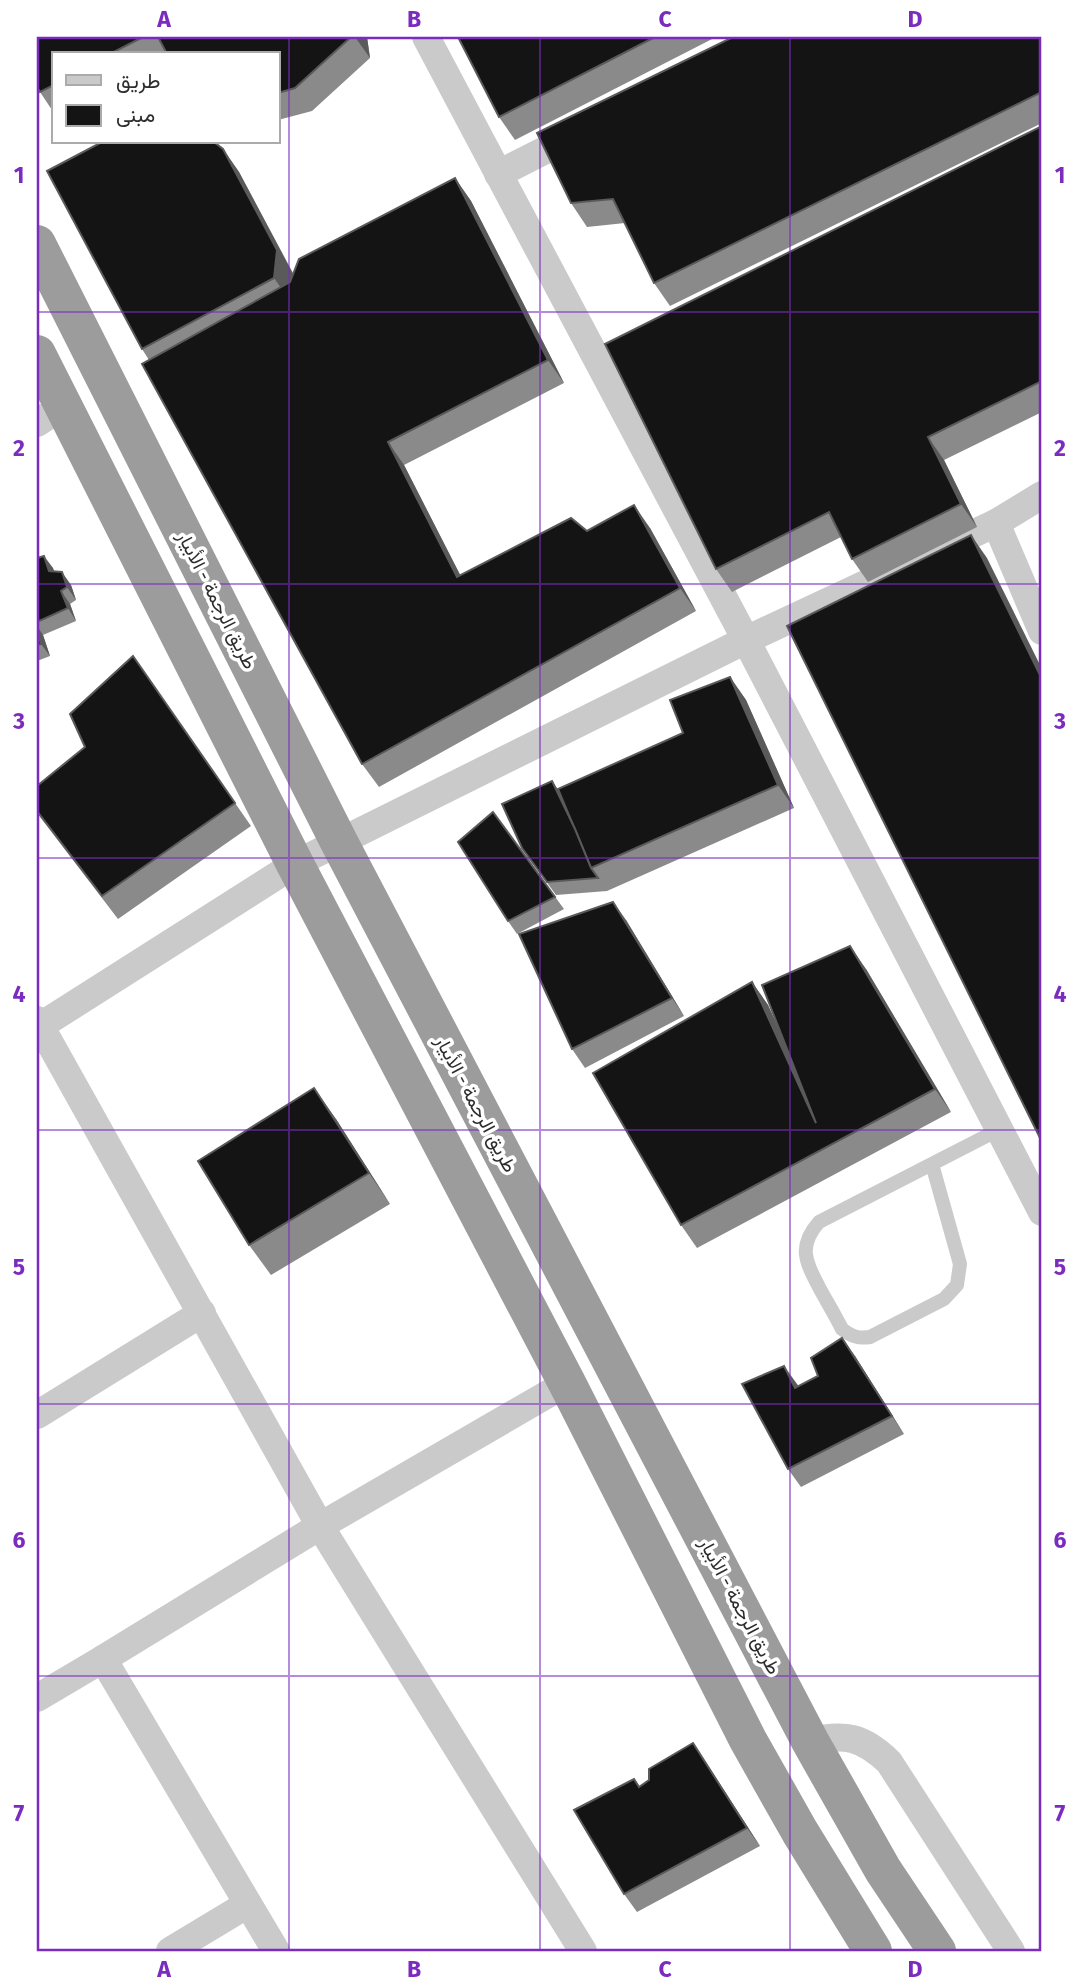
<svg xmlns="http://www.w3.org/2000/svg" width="1079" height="1988" font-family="'Fira Sans',Vazirmatn,sans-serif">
<rect width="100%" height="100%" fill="#fff"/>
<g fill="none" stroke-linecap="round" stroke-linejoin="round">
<path stroke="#cacaca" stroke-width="14" d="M932,1164L960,1264L957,1285L944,1299L870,1337C858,1339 851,1336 842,1329C835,1315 827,1302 820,1289C806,1262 797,1247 819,1222L1000,1129"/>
<g stroke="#cacaca" stroke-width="28">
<polyline points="426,37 746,640 1042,1212"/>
<polyline points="498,174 579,133"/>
<polyline points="37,423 63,406"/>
<polyline points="996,523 1042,631"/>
<polyline points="37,1020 320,1526 583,1951"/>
<polyline points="37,1028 295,864 746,640 996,523 1042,495"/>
<polyline points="37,1415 202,1313"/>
<polyline points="103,1659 320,1526 567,1383"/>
<polyline points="37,1698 103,1659 276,1951"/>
<path d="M810,1741C845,1733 863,1737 889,1762L1011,1951"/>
<polyline points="170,1951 248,1904"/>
</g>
<g stroke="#9c9c9c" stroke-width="38">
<polyline points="37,244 339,842 810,1741 883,1870 937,1951"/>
<polyline points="37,354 295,864 567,1383 748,1740 800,1832 873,1951"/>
</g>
</g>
<g fill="#8a8a8a">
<polygon points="37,37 367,37 370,58 312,111 278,120 278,54 54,54 54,113 40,92"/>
<polygon points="458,37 716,37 515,140 499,117"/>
<polygon points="1042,37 1042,123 670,306 654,283 625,223 587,227 571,203"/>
<polygon points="1042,126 1042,412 944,460 977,527 868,582 852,559 841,537 732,592 716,569"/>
<polygon points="223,149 239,172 293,273 455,178 471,201 564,383 404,465 460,575 587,531 650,528 696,611 379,787 362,764 149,360 142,349"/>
<polygon points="37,558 53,568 54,571 71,585 76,600 70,604 76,621 43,635 50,656 37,661"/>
<polygon points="133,656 251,826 118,919 37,813 37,786 85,747"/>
<polygon points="730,677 746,700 794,808 607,891 556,895 522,848 552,781 559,792 683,733"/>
<polygon points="493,812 564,909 517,934 508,921"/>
<polygon points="626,920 684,1016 585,1068 572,1049"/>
<polygon points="866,969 951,1112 697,1248 681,1225 752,982 768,1005 781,1034"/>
<polygon points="336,1119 390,1204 271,1275 249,1245"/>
<polygon points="855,1356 904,1434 801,1487 788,1469 797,1384 798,1386"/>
<polygon points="705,1761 760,1846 637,1912 624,1894 634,1779 640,1787"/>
</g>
<g fill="#5a5a5a">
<polygon points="355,37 367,37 370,58"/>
<polygon points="223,149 239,172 293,274 290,301 274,278"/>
<polygon points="455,178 471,201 564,383 548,360"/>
<polygon points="928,437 944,460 977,527 961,504"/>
<polygon points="388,442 404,465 473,600 457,577"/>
<polygon points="634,505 650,528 696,611 680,588"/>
<polygon points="971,535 987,558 1042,669 1042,679"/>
<polygon points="44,556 53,568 58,584 49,571"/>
<polygon points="62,572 71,585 76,600 67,587"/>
<polygon points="61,591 70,604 76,621 68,608"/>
<polygon points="37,626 43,635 50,656 41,644 37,630"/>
<polygon points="730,677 746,700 794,808 778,785"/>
<polygon points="552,781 561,794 593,867"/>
<polygon points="613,902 626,920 684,1016 672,998"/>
<polygon points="850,946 866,969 951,1112 935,1089"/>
<polygon points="752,982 768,1005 832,1146 816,1123"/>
<polygon points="314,1088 336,1119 390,1204 369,1173"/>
<polygon points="842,1338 855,1356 904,1434 892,1416"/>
<polygon points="784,1366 797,1384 808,1406 795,1388"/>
<polygon points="693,1743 705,1761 760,1846 747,1828"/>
</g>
<g fill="#141414" stroke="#5a5a5a" stroke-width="2">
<polygon points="37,37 143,37 110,54 54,54 54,85 40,92 37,87"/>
<polygon points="158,37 351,37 295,88 278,93 278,54 167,54"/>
<polygon points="458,37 655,37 499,117"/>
<polygon points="733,37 1042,37 1042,92 654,283 613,199 571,203 537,133"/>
<polygon points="1042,126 1042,381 928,437 961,504 852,559 829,512 716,569 605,344"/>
<polygon points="102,142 214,142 223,149 277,250 274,278 142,349 47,171"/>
<polygon points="455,178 548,360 388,442 457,577 571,518 587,531 634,505 680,588 362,764 142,364 290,282 299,259"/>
<polygon points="971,535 1042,679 1042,1142 787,626"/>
<polygon points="44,556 49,571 62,572 67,587 61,591 68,608 37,622 37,558"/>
<polygon points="37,630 41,644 37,645"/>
<polygon points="133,656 235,803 102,896 37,811 37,786 85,747 70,714"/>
<polygon points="730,677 778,785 591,868 558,789 683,733 670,700"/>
<polygon points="552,781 575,829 591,868 598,878 547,882 522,848 502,804"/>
<polygon points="493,812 555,897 508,921 458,842"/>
<polygon points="613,902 672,998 572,1049 519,934"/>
<polygon points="850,946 935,1089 681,1225 593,1073 752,982 816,1123 762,985"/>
<polygon points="314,1088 369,1173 249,1245 198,1161"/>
<polygon points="842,1338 892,1416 788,1469 742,1384 784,1366 795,1388 818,1376 811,1358"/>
<polygon points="693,1743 747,1828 624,1894 574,1810 634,1779 639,1787 649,1780 649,1769"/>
</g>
<path fill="none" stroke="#7b2cbf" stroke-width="2" stroke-opacity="0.55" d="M289,37V1951M540,37V1951M790,37V1951M37,312H1042M37,584H1042M37,858H1042M37,1130H1042M37,1404H1042M37,1676H1042"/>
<g text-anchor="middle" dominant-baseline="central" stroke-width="7" stroke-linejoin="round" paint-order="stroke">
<g font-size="19" fill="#2d2d2d" stroke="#fff">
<text transform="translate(217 600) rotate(63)">طريق الرجمة - الأبيار</text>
<text transform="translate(476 1104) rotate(62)">طريق الرجمة - الأبيار</text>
<text transform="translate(740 1606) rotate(62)">طريق الرجمة - الأبيار</text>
</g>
</g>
<rect width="1079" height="1988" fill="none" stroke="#ffffff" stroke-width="77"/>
<rect x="52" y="52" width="228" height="91" fill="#ffffff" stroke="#ababab" stroke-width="2"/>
<rect x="66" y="75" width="35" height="10" fill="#cacaca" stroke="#ababab" stroke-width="2"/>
<text x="116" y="88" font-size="21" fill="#2d2d2d">طريق</text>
<rect x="66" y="105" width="35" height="21" fill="#141414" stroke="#ababab" stroke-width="2"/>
<text x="116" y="122" font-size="21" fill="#2d2d2d">مبنى</text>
<rect x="38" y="38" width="1002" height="1912" fill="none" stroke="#7b2cbf" stroke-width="2.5"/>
<g font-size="23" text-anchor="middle" font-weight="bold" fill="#7b2cbf">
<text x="164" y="27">A</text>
<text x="414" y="27">B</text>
<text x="665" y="27">C</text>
<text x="915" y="27">D</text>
<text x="19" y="183">1</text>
<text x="1060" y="183">1</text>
<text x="19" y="456">2</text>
<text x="1060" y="456">2</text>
<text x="19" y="729">3</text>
<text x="1060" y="729">3</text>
<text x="19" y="1002">4</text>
<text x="1060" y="1002">4</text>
<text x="19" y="1275">5</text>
<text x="1060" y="1275">5</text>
<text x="19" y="1548">6</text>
<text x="1060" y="1548">6</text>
<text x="19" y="1821">7</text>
<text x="1060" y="1821">7</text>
<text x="164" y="1977">A</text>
<text x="414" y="1977">B</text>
<text x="665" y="1977">C</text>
<text x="915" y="1977">D</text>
</g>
</svg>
